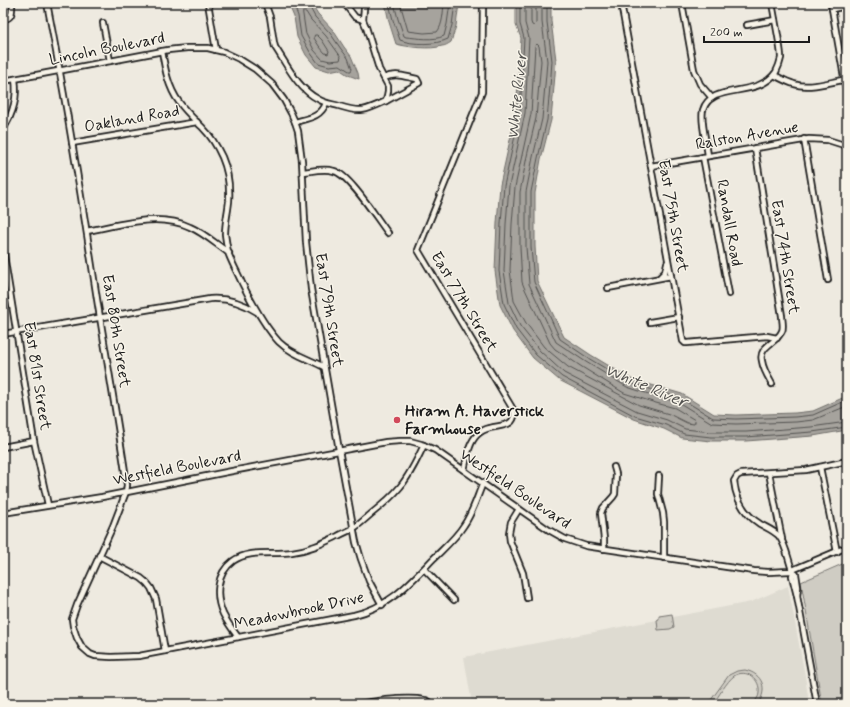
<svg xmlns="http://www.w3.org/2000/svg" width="850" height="707" font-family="Mynerve,sans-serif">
<rect width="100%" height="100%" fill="#eeeae0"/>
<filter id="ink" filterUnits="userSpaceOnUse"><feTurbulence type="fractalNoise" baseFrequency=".025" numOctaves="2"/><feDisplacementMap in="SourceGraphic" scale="8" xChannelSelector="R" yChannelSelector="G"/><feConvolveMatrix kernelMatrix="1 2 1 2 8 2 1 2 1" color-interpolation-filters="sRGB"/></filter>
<g filter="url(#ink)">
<polygon fill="#dedbd1" points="788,586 805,676 809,704 472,704 464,657 751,602"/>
<g fill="#cfccc3" stroke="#767470">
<polygon points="847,562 847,704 822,704 801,582"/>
<polygon points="672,614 674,627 670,629 658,630 657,620 659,619 659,616"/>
<path d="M745,670C763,674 768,689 758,704H753C756,700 759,697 759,693C761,679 746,668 734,676C727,681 718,697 713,704H708L729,675L737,671Z"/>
</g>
<g fill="#a6a39d" stroke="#6f6d69">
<polygon points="288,3 311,3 318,14 333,30 344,47 351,56 358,73 359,79 348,75 339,69 329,71 316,67 306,55 297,37 294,17"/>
<path d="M385,3H459L456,26L451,42C448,44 445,46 442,46C431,50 407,47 396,44L389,22Z"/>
<polygon points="516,3 551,3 551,21 556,60 555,75 551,120 541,159 535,193 535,246 537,281 564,337 591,355 631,379 682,394 714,414 736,415 795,413 813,411 847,396 847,430 813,436 746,441 711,441 682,438 664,429 634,419 559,380 533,358 513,331 500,305 495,271 497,223 500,185 516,113 521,38 516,25"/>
</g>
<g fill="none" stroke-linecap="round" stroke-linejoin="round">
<g stroke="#535250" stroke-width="1">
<polyline points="293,3 298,16 301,36 310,52 318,63 329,66 340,65 349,71 351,71 352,69 348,58 341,49 330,33 315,17 309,6 308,3"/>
<path d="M389,3L393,20L400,40C412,45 436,45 448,39L452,25L455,3"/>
<path d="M394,3L398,19L404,36L406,37C418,38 433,41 444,36L447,24L450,3"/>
<path d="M400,3L408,31L424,33L437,32C443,25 443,12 444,3"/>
<polyline points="520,3 520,24 524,38 520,113 504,186 501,223 499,271 504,304 516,329 536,355 562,377 635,416 666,425 684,434 711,437 746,437 812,432 847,427"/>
<polyline points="525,3 525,23 529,38 525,113 509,186 506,224 504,271 509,303 520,326 540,351 564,373 637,411 667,420 685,429 711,432 746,432 811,427 847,422"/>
<polyline points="531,3 531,22 532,25 534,26 536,24 536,3"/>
<polyline points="542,3 542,22 547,61 546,74 542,119 533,157 526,192 526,247 529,284 556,342 586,362 627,387 658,397 678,402 712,423 736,424 796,422 813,420 847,406"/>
<polyline points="547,3 547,22 552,61 551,75 547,120 538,158 531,192 531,247 534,282 560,339 588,358 630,383 680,398 713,418 736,419 795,417 813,415 847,400"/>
<polygon points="303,12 306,12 311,20 326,36 341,57 340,60 330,61 322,59 314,50 306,34"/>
<polygon points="315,35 317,35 322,40 329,51 328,54 325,53 319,46 314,38"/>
<polygon points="536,45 537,44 539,46 541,61 536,118 527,156 520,192 520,247 522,282 524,287 550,343 555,349 582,367 624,393 656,403 675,408 695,420 695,422 694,424 687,423 669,414 639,405 568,367 544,347 526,323 514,301 510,270 512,224 515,187 531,114 535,46"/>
</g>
<g stroke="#1c1c1c" stroke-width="8">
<g id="minor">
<path d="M47,3C66,101 82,200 97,299C107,361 118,423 127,485L126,492L113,526L77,605L72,619L73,626L77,638L82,647L90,654L95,656L111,657L139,656L354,615C389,607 409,584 433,559C444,548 456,538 464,525C473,512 477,497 483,483"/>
<polyline points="208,3 216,50"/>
<path d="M265,3L270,17L274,43L275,47C287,65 298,89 318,99C324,103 332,104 339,106C361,113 365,111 386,101L388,91V86L379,69L366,27L363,20L364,9V3"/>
<polyline points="344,3 355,17 363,20"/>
<polyline points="621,3 671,276 683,341 685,343 687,343 767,336 777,338"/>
<polyline points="682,3 694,70 700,84 712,98"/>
<polyline points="831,3 847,94"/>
<polyline points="832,9 847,6"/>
<path d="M3,19C13,19 12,11 12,3"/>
<polyline points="103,23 110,61"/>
<polyline points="747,25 775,20"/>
<path d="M162,51C165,69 168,87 179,102C186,112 194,119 202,127C210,135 217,146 222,157C228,171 230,186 229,201C228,212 225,223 225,234C226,241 227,249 229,255C233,265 238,274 242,283C251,301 265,327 279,342C291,354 309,359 324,367"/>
<path d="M774,75C780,78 787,82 794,84C808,89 832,82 847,79"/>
<path d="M384,78C396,72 405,77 417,79L419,83L386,101"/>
<polyline points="3,81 42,74 168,50 187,48 208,48 224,52 239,59 255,69 272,84 284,100 291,113 295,122 298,131 302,161 306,242 311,289 339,450 356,542 361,559 369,581 382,605"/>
<path d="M295,122C309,118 321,117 326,103"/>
<path d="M3,129C13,114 18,98 15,79"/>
<polyline points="804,139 828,280"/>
<polyline points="72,143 197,122"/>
<path d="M755,148L782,316C782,320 784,327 782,331C777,343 758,346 762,361C763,369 768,377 772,384"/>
<path d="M708,156C707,144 700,121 703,110C711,82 758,99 776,72C778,68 780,63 781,58C781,50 779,43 778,36C776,25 774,14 772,3"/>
<polyline points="703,157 729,294"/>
<polyline points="651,166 809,139 828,140 847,146"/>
<path d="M303,172C312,171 325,168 334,171C349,174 378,220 388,233"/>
<path d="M87,231C120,225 158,212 190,227C204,233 216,244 229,253"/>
<polyline points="3,249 34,441 48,505"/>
<polyline points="660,277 665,272 667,263"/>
<polyline points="608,288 671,276"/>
<polyline points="650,322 679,317"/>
<path d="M3,334L210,299C226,298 243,303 257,312"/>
<polyline points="3,447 34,441"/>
<polyline points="820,467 837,552"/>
<path d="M464,470C467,459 468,444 477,435C480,432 485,429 490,428C501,425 516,427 514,411L418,250L482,92L483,3"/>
<polyline points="769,473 782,539"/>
<polyline points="659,476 658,494 663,513 664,522 664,558"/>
<polyline points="519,509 511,522 509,533 510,541 523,573 527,598"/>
<polyline points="3,513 102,497 227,472 386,442 400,441 410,441 421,444 435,450 549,530 565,539 586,546 754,571 768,572 790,571 847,547"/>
<polyline points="604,549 604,539 601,513 603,508 613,497 615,494 616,474 614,467"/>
<polyline points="99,556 141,578 147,583 151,588 156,599 165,651"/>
<polyline points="424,569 454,600"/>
<polyline points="793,572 792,576 797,596 817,704"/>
<path d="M797,596L798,587L796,574L793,572L792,570C788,559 786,545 779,536C773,530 767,528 760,524C744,514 736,500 734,481L737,476L741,474L806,470L847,461"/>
<path d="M238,637C232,629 227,622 223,614C215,596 216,574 233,561C250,549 273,555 292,552C309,550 323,543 338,536C343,533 349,531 354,528C360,524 365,519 371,514C381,506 391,498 400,487C410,475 417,460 424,445"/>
<path d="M354,704C374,702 405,696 424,700C427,700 430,702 432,704"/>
</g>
</g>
<use href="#minor" stroke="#f7f3e8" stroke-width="4.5"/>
</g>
</g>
<circle fill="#d1495b" stroke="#f7f3e8" stroke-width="1.5" cx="397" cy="420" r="4"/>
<g text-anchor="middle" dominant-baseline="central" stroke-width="3" stroke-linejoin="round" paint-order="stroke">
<g font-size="16" fill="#1c1c1c" stroke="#f7f3e8">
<text transform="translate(107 49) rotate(-11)">Lincoln Boulevard</text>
<text transform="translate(132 119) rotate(-10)">Oakland Road</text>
<text transform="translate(747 136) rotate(-10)">Ralston Avenue</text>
<text transform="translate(673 216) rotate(80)">East 75th Street</text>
<text transform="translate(729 223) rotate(80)">Randall Road</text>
<text transform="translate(785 257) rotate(81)">East 74th Street</text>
<text transform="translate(464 302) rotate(59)">East 77th Street</text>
<text transform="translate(329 310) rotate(81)">East 79th Street</text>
<text transform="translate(116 331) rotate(81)">East 80th Street</text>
<text transform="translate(37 376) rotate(81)">East 81st Street</text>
<text transform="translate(177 468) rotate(-11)">Westfield Boulevard</text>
<text transform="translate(515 489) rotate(34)">Westfield Boulevard</text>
<text transform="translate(299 611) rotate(-12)">Meadowbrook Drive</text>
</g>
<g font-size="16" font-weight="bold" fill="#1c1c1c" stroke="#f7f3e8" text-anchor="start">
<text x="405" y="411">Hiram A. Haverstick<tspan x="405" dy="18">Farmhouse</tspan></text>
</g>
<g font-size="17" font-style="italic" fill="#535250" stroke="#f7f3e8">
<text transform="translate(517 96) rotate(-84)">White River</text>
<text transform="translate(646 386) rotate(23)">White River</text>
</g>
</g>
<rect width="850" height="707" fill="none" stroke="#f7f3e8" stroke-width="16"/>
<rect x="8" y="8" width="834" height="691" fill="none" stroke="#1c1c1c" stroke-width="1.5" filter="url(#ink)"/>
<path d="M704 36v6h105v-6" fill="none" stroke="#1c1c1c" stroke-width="2"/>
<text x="710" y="36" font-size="12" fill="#1c1c1c" stroke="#f7f3e8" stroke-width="3" paint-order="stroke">200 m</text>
</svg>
